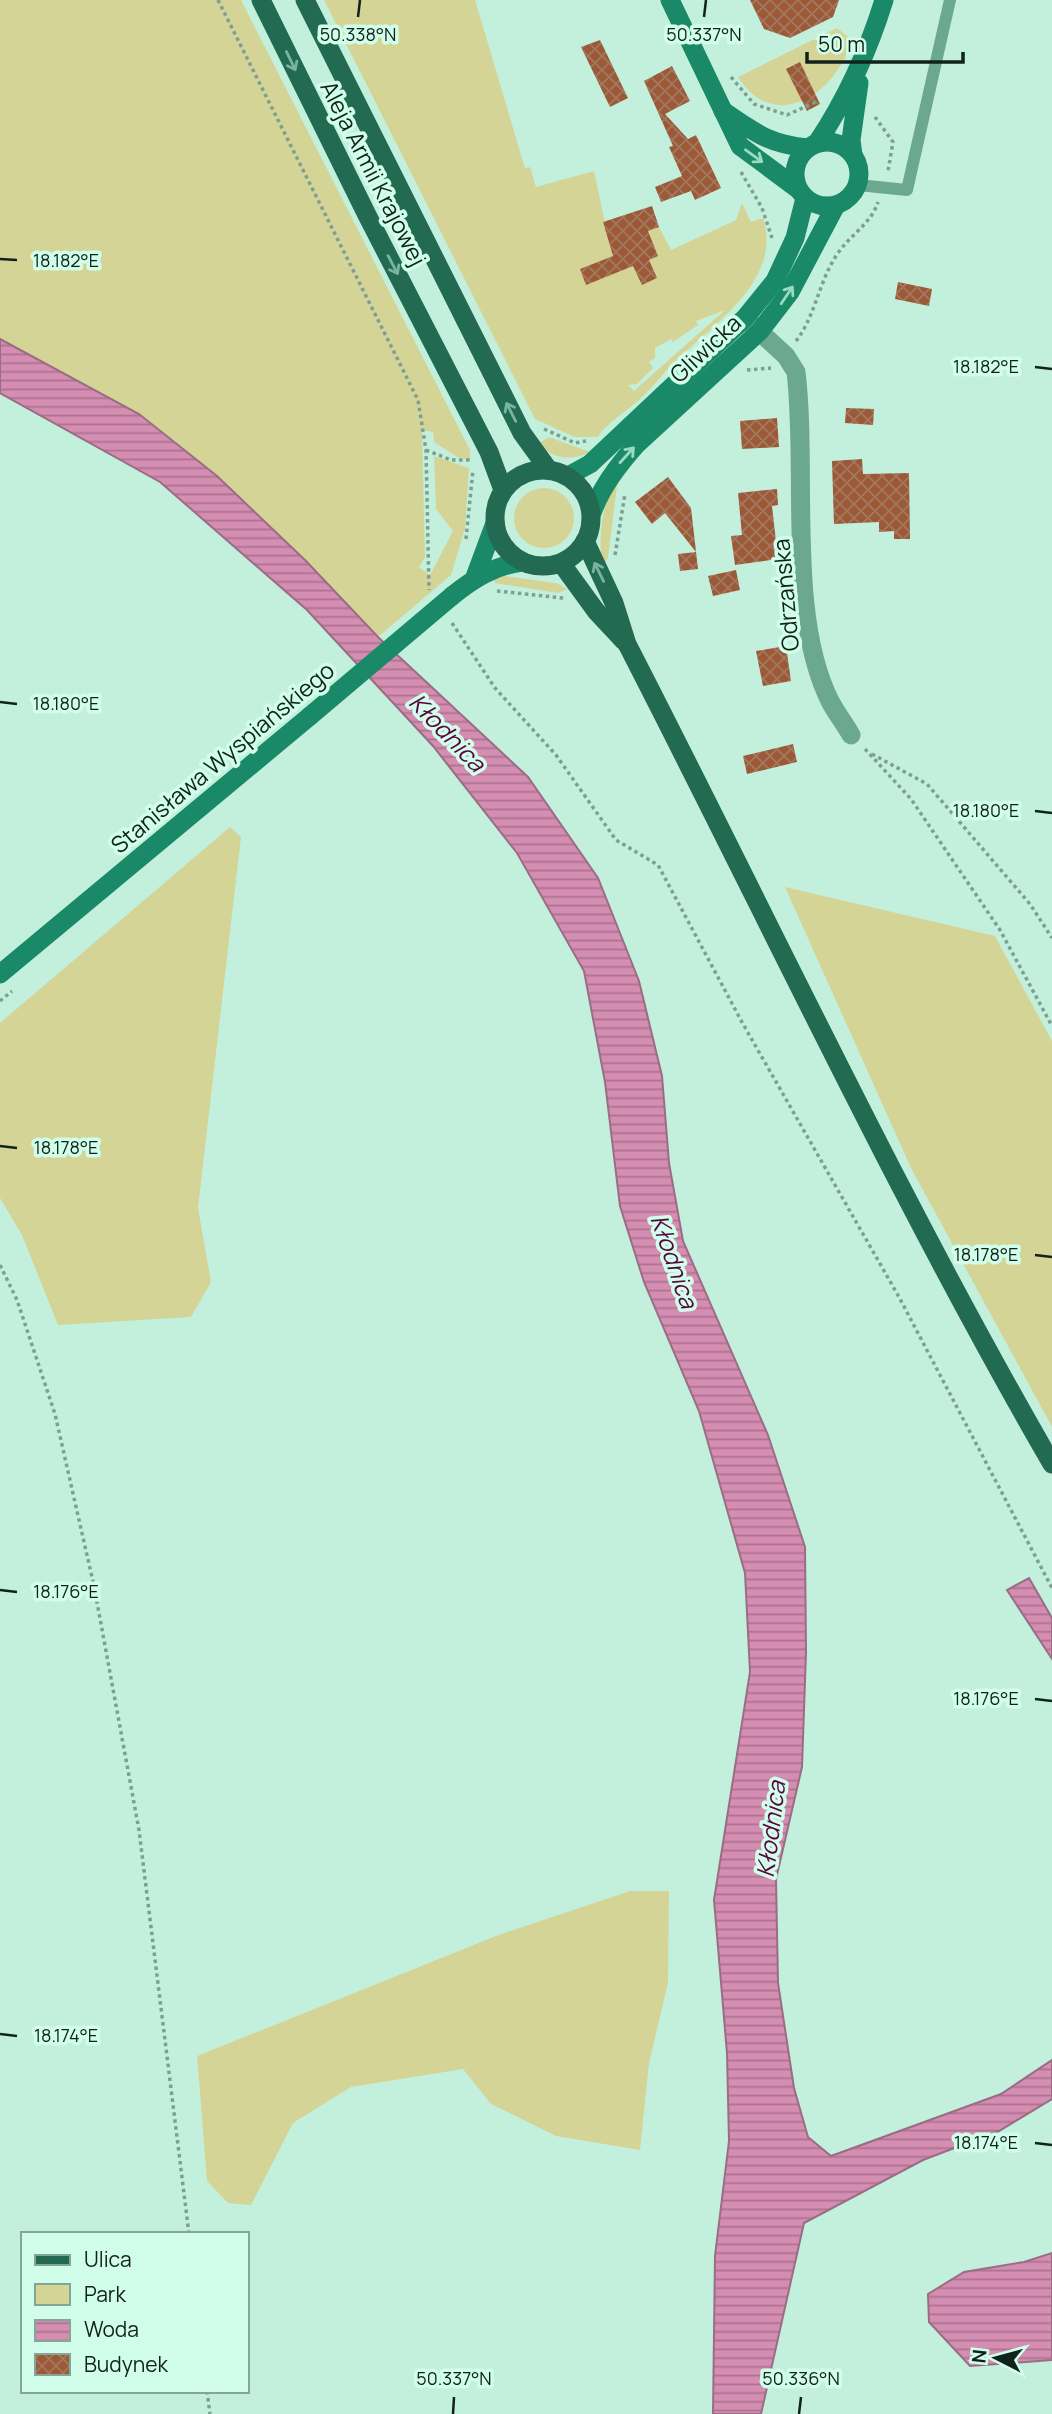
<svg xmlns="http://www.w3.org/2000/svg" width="1052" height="2414" font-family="Manrope,sans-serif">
<defs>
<pattern id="water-rules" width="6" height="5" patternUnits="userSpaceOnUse" patternTransform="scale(1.75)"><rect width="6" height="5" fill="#d58db2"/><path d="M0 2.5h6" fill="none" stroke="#ab7390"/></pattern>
<pattern id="building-cross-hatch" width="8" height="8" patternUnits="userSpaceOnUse" patternTransform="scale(1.75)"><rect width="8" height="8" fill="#9b5937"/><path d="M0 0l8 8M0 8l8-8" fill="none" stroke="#a4775f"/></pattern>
</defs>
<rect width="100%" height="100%" fill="#c3f0dd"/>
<g fill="#d5d497" fill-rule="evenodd">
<polygon points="0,0 241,0 470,450 470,460 457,457 434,442 433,432 422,430 425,557 419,567 430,575 453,531 436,509 434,456 469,468 465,529 451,575 378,637 311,566 221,480 139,414 0,339"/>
<path d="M324,0H475L525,168L530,167L536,187L594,171L609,242L659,227L671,250L736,220L742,203L751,222L763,218C783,278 716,323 678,359C664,371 655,386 641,398C629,410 606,423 598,437H575L535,419ZM725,310L634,391L628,385L637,384L653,368L649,362L655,358V348L671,339L673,342L698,325L696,321Z"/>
<path d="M837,28L852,40C837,92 776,136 738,77Z"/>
<path d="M549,437L590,452C573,461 552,460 539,443Z"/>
<path d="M618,478L608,558L603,566C597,539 602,500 618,478Z"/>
<circle cx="544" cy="518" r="30"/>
<polygon points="504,576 556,583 568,589 558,593 495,583 494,579"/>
<polygon points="230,827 241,837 198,1208 211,1282 191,1317 58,1325 22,1235 0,1198 0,1023"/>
<polygon points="785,887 995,936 1052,1041 1052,1427 911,1168"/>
<polygon points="630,1891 669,1891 668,1983 649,2063 640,2150 556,2136 491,2104 463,2069 351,2087 293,2123 251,2205 228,2203 207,2181 197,2056 501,1934"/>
</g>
<g fill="url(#water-rules)" stroke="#9a6d85" stroke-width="2">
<polygon points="0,339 139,414 217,476 306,561 378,637 528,777 598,878 639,981 662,1076 669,1163 683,1241 768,1435 805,1547 806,1652 802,1767 776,1879 778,1983 794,2088 808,2137 831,2156 1001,2094 1052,2060 1052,2099 999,2131 923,2160 804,2223 761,2414 713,2414 715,2256 729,2141 727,2053 714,1900 750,1672 745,1573 699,1411 644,1282 620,1206 605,1082 584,971 517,853 433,746 307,610 160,482 0,393"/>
<polygon points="1029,1578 1052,1618 1052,1659 1007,1590"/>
<polygon points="1052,2253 1052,2360 970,2366 929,2322 928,2294 964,2272 1024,2262"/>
</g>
<g fill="url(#building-cross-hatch)">
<polygon points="750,0 839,0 833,17 790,38 764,29"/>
<polygon points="600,40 628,98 610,107 581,47"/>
<polygon points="800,62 820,104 807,111 786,69"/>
<polygon points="672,66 690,101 665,114 688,139 696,135 721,188 695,200 691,191 661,202 655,187 682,176 669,147 673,146 644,81"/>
<polygon points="652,206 659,227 648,231 658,256 649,260 657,278 642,285 633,266 586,285 580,269 613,256 603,222"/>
<polygon points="898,282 932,289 929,306 895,299"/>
<polygon points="846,408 874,409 873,425 845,423"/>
<polygon points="777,418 779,447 742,449 740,421"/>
<polygon points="862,459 863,474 909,473 910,539 894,539 894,531 879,532 879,522 834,524 832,461"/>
<polygon points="668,477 691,508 698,569 680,571 678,554 696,552 665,513 652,524 635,502"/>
<polygon points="777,489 778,505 772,506 778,559 735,565 731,536 742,535 738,493"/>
<polygon points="736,570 740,590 713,596 708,576"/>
<polygon points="786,646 791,681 763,686 756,651"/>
<polygon points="793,744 797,762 747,774 743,756"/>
</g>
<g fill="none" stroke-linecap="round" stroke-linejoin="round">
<g stroke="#7d9f91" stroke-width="3.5" stroke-dasharray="3.5 3.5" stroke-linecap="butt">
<polyline points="218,0 418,400 426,450 429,590"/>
<polyline points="731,77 754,104 787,115 818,101"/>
<polyline points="875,117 893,142 888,171"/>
<polyline points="741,172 762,208 772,238"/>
<path d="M796,341C816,315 819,280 838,253C851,234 871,224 878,202"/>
<polyline points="747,370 771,368"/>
<polyline points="544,429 575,443 586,441"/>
<polyline points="426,450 451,460 473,460"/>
<polyline points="466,539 473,470"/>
<polyline points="615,555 625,494"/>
<polyline points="497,591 563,598"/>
<polyline points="452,623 495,688 556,755 616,840 658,865 743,1024 899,1297 1052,1588"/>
<polyline points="865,749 911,799 1000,930 1052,1026"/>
<polyline points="872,754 927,784 1030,904 1052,938"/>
<polyline points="0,1001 12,991"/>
<polyline points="0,1265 17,1300 55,1414 94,1586 139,1830 189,2234"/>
<polyline points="207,2391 210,2414"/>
</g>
<polyline stroke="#6ca890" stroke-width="12" points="858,185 907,190 950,0"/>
<path stroke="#6ca890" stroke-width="19" d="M748,321L786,356L796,372C808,470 786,617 831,703C837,714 845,724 851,735"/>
<g stroke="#198968" stroke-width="19">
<polyline points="670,0 740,146 798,189"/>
<path d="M723,111C756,133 768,144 808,148"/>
<circle cx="827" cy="174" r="32"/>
<path d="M817,143C847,98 868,52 884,0"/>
<polyline points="853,155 851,140 859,83"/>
<polyline points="568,476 590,464 607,448 745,318 775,281 795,238 805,198"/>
<path d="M592,513C601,487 619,464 637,444L760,331L790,292L836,205"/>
<polyline points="475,577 495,523"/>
<path d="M452,596C473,579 495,565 523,562"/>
<polyline points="0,974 310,716"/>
</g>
<g stroke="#226a52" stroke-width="19">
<polyline points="261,0 367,215 489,452 503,490"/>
<polyline points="305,0 522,433 548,469"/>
<circle cx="543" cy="518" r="48"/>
<path d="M585,541L614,603L627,644C768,918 898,1198 1052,1464"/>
<polyline points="561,563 596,611 624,641"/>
</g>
<polyline stroke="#198968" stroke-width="19" points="310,716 452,596"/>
</g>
<defs><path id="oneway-shaft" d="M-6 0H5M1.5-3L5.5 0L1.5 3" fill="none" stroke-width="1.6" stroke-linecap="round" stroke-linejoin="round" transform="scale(1.75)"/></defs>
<g stroke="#79b49e">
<use href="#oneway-shaft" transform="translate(291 61) rotate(64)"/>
<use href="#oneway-shaft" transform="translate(393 265) rotate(62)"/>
<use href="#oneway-shaft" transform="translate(511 412) rotate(-117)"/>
<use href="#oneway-shaft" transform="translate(599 572) rotate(-116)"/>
</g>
<g stroke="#99dbc3">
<use href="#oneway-shaft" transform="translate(754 156) rotate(36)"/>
<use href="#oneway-shaft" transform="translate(787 295) rotate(-56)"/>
<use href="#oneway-shaft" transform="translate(627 455) rotate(-48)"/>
</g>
<path fill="none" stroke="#11221b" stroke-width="2.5" d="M358,17L360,0M704,17L706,0M0,259L17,260M1035,367L1052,369M0,702L17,704M1035,811L1052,813M0,1146L17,1148M1035,1255L1052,1257M0,1590L17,1592M1035,1699L1052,1701M0,2034L17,2036M1035,2143L1052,2145M453,2414L454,2397M799,2414L801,2397"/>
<g text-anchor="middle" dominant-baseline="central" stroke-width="7" stroke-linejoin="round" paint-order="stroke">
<g font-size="23" fill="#11221b" stroke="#d0feea">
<text transform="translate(374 173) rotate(63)">Aleja Armii Krajowej</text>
<text transform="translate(705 348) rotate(-43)">Gliwicka</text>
<text transform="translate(785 595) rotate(-95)">Odrzańska</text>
<text transform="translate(222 757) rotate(-40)">Stanisława Wyspiańskiego</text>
</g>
<g font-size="24" font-style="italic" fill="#5b033d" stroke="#d0feea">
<text transform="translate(448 732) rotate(46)">Kłodnica</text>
<text transform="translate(675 1261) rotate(71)">Kłodnica</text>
<text transform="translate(770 1829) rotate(-83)">Kłodnica</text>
</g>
</g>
<g font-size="18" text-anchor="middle" fill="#11221b" stroke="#d0feea" stroke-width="7" stroke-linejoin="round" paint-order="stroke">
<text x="358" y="41">50.338°N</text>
<text x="704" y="41">50.337°N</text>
<text x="66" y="267">18.182°E</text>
<text x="986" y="373">18.182°E</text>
<text x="66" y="710">18.180°E</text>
<text x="986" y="817">18.180°E</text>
<text x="66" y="1154">18.178°E</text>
<text x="986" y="1261">18.178°E</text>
<text x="66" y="1598">18.176°E</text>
<text x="986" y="1705">18.176°E</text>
<text x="66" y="2042">18.174°E</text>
<text x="986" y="2149">18.174°E</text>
<text x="454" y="2385">50.337°N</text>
<text x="801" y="2385">50.336°N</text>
</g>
<rect x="21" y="2232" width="228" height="161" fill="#d0feea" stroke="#84a697" stroke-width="2"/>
<rect x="35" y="2255" width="35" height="10" fill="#226a52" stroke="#84a697" stroke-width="2"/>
<text x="84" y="2267" font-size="21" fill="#11221b">Ulica</text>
<rect x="35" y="2284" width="35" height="21" fill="#d5d497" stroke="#84a697" stroke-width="2"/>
<text x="84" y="2302" font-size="21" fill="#11221b">Park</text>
<rect x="35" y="2320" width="35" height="21" fill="url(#water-rules)" stroke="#84a697" stroke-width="2"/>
<text x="84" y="2337" font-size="21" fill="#11221b">Woda</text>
<rect x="35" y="2354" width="35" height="21" fill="url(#building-cross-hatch)" stroke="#84a697" stroke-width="2"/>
<text x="84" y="2372" font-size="21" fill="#11221b">Budynek</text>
<g transform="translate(996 2358) rotate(276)" stroke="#d0feea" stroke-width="5" paint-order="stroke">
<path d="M0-5L12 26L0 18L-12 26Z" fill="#11221b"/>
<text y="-10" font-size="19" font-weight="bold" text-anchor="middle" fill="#11221b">N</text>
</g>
<path d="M807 52v10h156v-10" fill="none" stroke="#11221b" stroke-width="3.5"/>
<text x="818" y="52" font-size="21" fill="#11221b" stroke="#d0feea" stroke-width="5" paint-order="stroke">50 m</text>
</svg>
